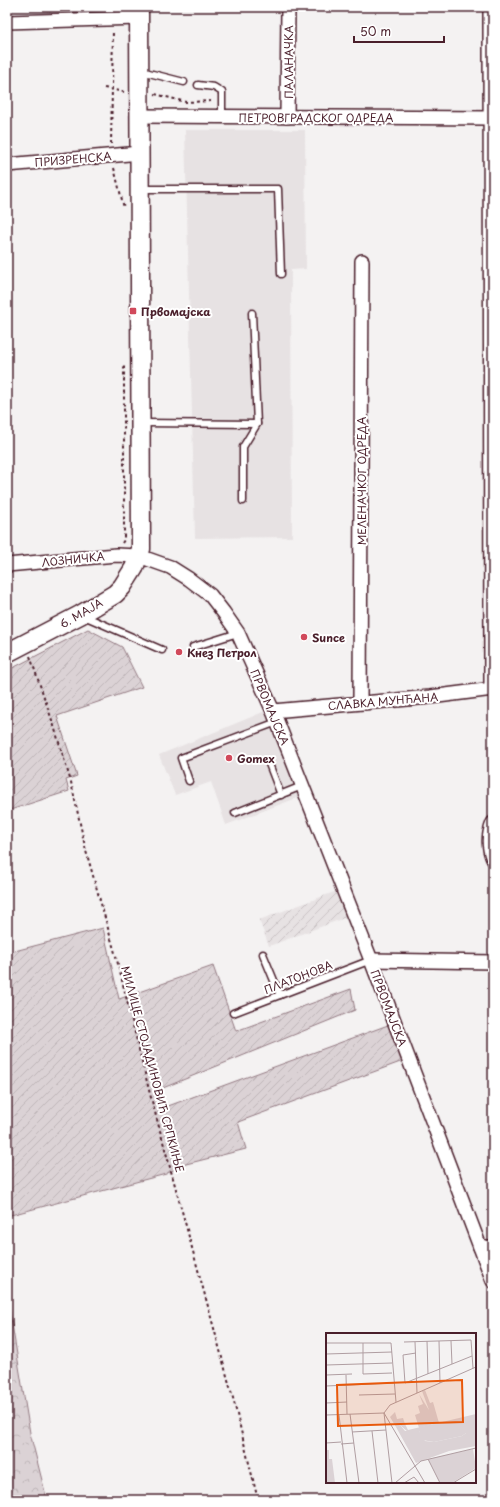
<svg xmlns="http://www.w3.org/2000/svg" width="500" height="1507" font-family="'Playpen Sans',sans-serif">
<defs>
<pattern id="industrial-furrows" width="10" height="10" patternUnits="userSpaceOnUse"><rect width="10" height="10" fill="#e7e2e3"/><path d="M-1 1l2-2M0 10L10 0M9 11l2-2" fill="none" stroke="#c8c1c3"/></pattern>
<pattern id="forest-crowns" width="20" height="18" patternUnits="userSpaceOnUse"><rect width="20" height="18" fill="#dbd2d5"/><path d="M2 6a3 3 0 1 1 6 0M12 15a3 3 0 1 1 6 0" fill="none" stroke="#bdb4b7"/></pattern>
<pattern id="garden-furrows" width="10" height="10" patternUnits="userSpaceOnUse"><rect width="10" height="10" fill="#dbd2d5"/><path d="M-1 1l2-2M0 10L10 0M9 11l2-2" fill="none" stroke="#bdb4b7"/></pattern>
</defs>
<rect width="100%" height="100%" fill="#f4f2f2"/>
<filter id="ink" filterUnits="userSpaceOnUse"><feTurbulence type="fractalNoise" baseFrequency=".025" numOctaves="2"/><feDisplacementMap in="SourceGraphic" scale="8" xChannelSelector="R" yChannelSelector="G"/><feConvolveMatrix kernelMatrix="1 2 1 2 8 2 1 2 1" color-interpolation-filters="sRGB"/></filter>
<g filter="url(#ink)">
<g fill="#e7e2e3">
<polygon points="185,130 305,130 306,269 291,270 292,537 195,538"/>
<polygon points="268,710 302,796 226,825 211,782 175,795 159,755"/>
</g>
<polygon fill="url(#industrial-furrows)" points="337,891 347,917 269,946 259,920"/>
<polygon fill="url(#forest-crowns)" stroke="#927880" points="7,1294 30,1433 47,1500 7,1500"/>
<g fill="url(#garden-furrows)" stroke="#927880">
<polygon points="88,629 122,647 142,687 57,716 77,776 66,780 69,791 7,811 7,671"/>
<polygon points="103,928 119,999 213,966 236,1031 351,989 355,1010 158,1090 160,1109 388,1025 403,1061 238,1122 246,1149 182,1165 166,1174 7,1216 7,953"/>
</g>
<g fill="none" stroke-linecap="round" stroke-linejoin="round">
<g stroke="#4a1f2b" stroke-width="9">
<g id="lane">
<polyline points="141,71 184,82"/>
<polyline points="198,85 214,87 222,92 222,116"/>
<polyline points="142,189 278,189 281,274"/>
<polyline points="142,423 257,424"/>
<polyline points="243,501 243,447 257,424 252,313"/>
<polyline points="84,616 162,650"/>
<polyline points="193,647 238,633"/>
<polyline points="269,764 281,795"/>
<polyline points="189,781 181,758 277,722"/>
<polyline points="235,813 302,786"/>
<polyline points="263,954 280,995"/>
<polyline points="233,1013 371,960"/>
</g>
</g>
<g stroke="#4a1f2b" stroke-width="16">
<g id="street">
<polyline points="490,7 491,690"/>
<polyline points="7,22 139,18"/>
<polyline points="140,116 493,118"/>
<polyline points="287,117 288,7"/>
<polyline points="7,165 140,153"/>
<polyline points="7,565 116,555 139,556 170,567 189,579 210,595 224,613 238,633 273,711 371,960 493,1281"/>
<polyline points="360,702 362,261"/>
<polyline points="273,711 430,697 493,689"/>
<path d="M493,823C488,835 488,847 493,859"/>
<polyline points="371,960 493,962"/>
<polyline points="480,1247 493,1247"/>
</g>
</g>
<g stroke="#4a1f2b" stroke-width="21">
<polyline id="secondary" points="7,653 80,615 115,594 122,587 134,568 141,549 139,7"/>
</g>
<g stroke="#4a1f2b" stroke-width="2" stroke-dasharray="3 3" stroke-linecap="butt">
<polyline points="104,88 124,92"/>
<polyline points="155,94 186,102 213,101"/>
<polyline points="111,144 113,30"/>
<polyline points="114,168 124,208"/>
<polyline points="122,543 124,540 124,366"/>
<polyline points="30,656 54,726 71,782 86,851 117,960 150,1094 233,1398 258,1500"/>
</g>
<use href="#lane" stroke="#fff" stroke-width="6"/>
<use href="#street" stroke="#fff" stroke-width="13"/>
<use href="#secondary" stroke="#fff" stroke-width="18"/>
</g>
</g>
<g fill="#d1495b" stroke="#fff" stroke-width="1.5">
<rect x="129" y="307" width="8" height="8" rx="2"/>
<circle cx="304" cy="637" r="4"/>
<circle cx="179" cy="652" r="4"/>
<circle cx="229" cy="758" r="4"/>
</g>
<g text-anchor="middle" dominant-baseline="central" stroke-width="4" stroke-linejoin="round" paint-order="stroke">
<g font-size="11" fill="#4a1f2b" stroke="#fff">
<text transform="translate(288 62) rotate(-90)">ПАЛАНАЧКА</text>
<text x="316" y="117">ПЕТРОВГРАДСКОГ ОДРЕДА</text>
<text transform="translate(73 159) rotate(-5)">ПРИЗРЕНСКА</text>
<text transform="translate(361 481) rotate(-90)">МЕЛЕНАЧКОГ ОДРЕДА</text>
<text transform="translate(73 559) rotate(-6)">ЛОЗНИЧКА</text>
<text transform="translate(81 613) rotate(-30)">6. МАЈА</text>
<text transform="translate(383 701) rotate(-5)">СЛАВКА МУНЋАНА</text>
<text transform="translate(270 707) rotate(67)">ПРВОМАЈСКА</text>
<text transform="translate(298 977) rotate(-21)">ПЛАТОНОВА</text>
<text transform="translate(389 1008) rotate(69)">ПРВОМАЈСКА</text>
<text transform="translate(153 1069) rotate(75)">МИЛИЦЕ СТОЈАДИНОВИЋ СРПКИЊЕ</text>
</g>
<g font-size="11" font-weight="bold" fill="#4a1f2b" stroke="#fff" text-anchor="start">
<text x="141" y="311">Првомајска</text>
<text x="312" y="637">Sunce</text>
<text x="187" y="652">Кнез Петрол</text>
<text x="237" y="758">Gomex</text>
</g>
</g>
<g transform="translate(326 1333)">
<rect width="150" height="150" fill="#f4f2f2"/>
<path d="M74,92L79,98H93L99,108L108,109L136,103L140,100H150V113L123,118L90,130L70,94ZM147,116L150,135L126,150H114L102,126ZM0,117H3V126H6L9,150H0Z" fill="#dbd2d5"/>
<path d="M150,81V100H140L136,103L108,109L96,107L93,98L82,99L74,92L79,91L82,97Z" fill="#dbd2d5"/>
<path d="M99,57L104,70L107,69L113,90L93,95L89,82L94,80L92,73L97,71L93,61L103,77L96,58ZM69,79L71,86L77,85L79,91L70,94L64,84Z" fill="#dbd2d5"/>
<path fill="none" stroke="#b09ea2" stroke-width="1" d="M101,8L102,41M113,8L114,50M125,8L126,31M78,9L145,7L147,35M89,9L91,60M0,10H65L70,69M37,10V41L66,40M90,20L77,22L79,50L146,23M0,21L66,19M0,32L66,30M0,42L26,41M20,42L21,81M0,53L68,50M33,62L69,61M0,70L21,69M58,80L64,72L150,34M58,80L99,150M58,80L66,150M24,81L33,150M0,82L58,80M13,82L21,150M46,98L52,150M26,99L60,97M0,110L15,109M15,111L28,110M102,126L114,150M69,150L95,128L150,115M78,150L88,144L93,150M127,150L150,136"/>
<path fill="#e8590c" fill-opacity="0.15" stroke="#e8590c" stroke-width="2" d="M136,47L137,89L12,93L11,52Z"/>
<rect width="150" height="150" fill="none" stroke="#4a1f2b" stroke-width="2"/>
</g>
<rect width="500" height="1507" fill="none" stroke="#fff" stroke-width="24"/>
<rect x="12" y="12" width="476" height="1483" fill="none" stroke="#4a1f2b" stroke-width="1.5" filter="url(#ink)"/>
<path d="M354 36v6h90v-6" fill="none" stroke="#4a1f2b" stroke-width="2"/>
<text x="360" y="36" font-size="12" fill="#4a1f2b" stroke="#ffffff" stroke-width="3" paint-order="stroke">50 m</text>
</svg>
